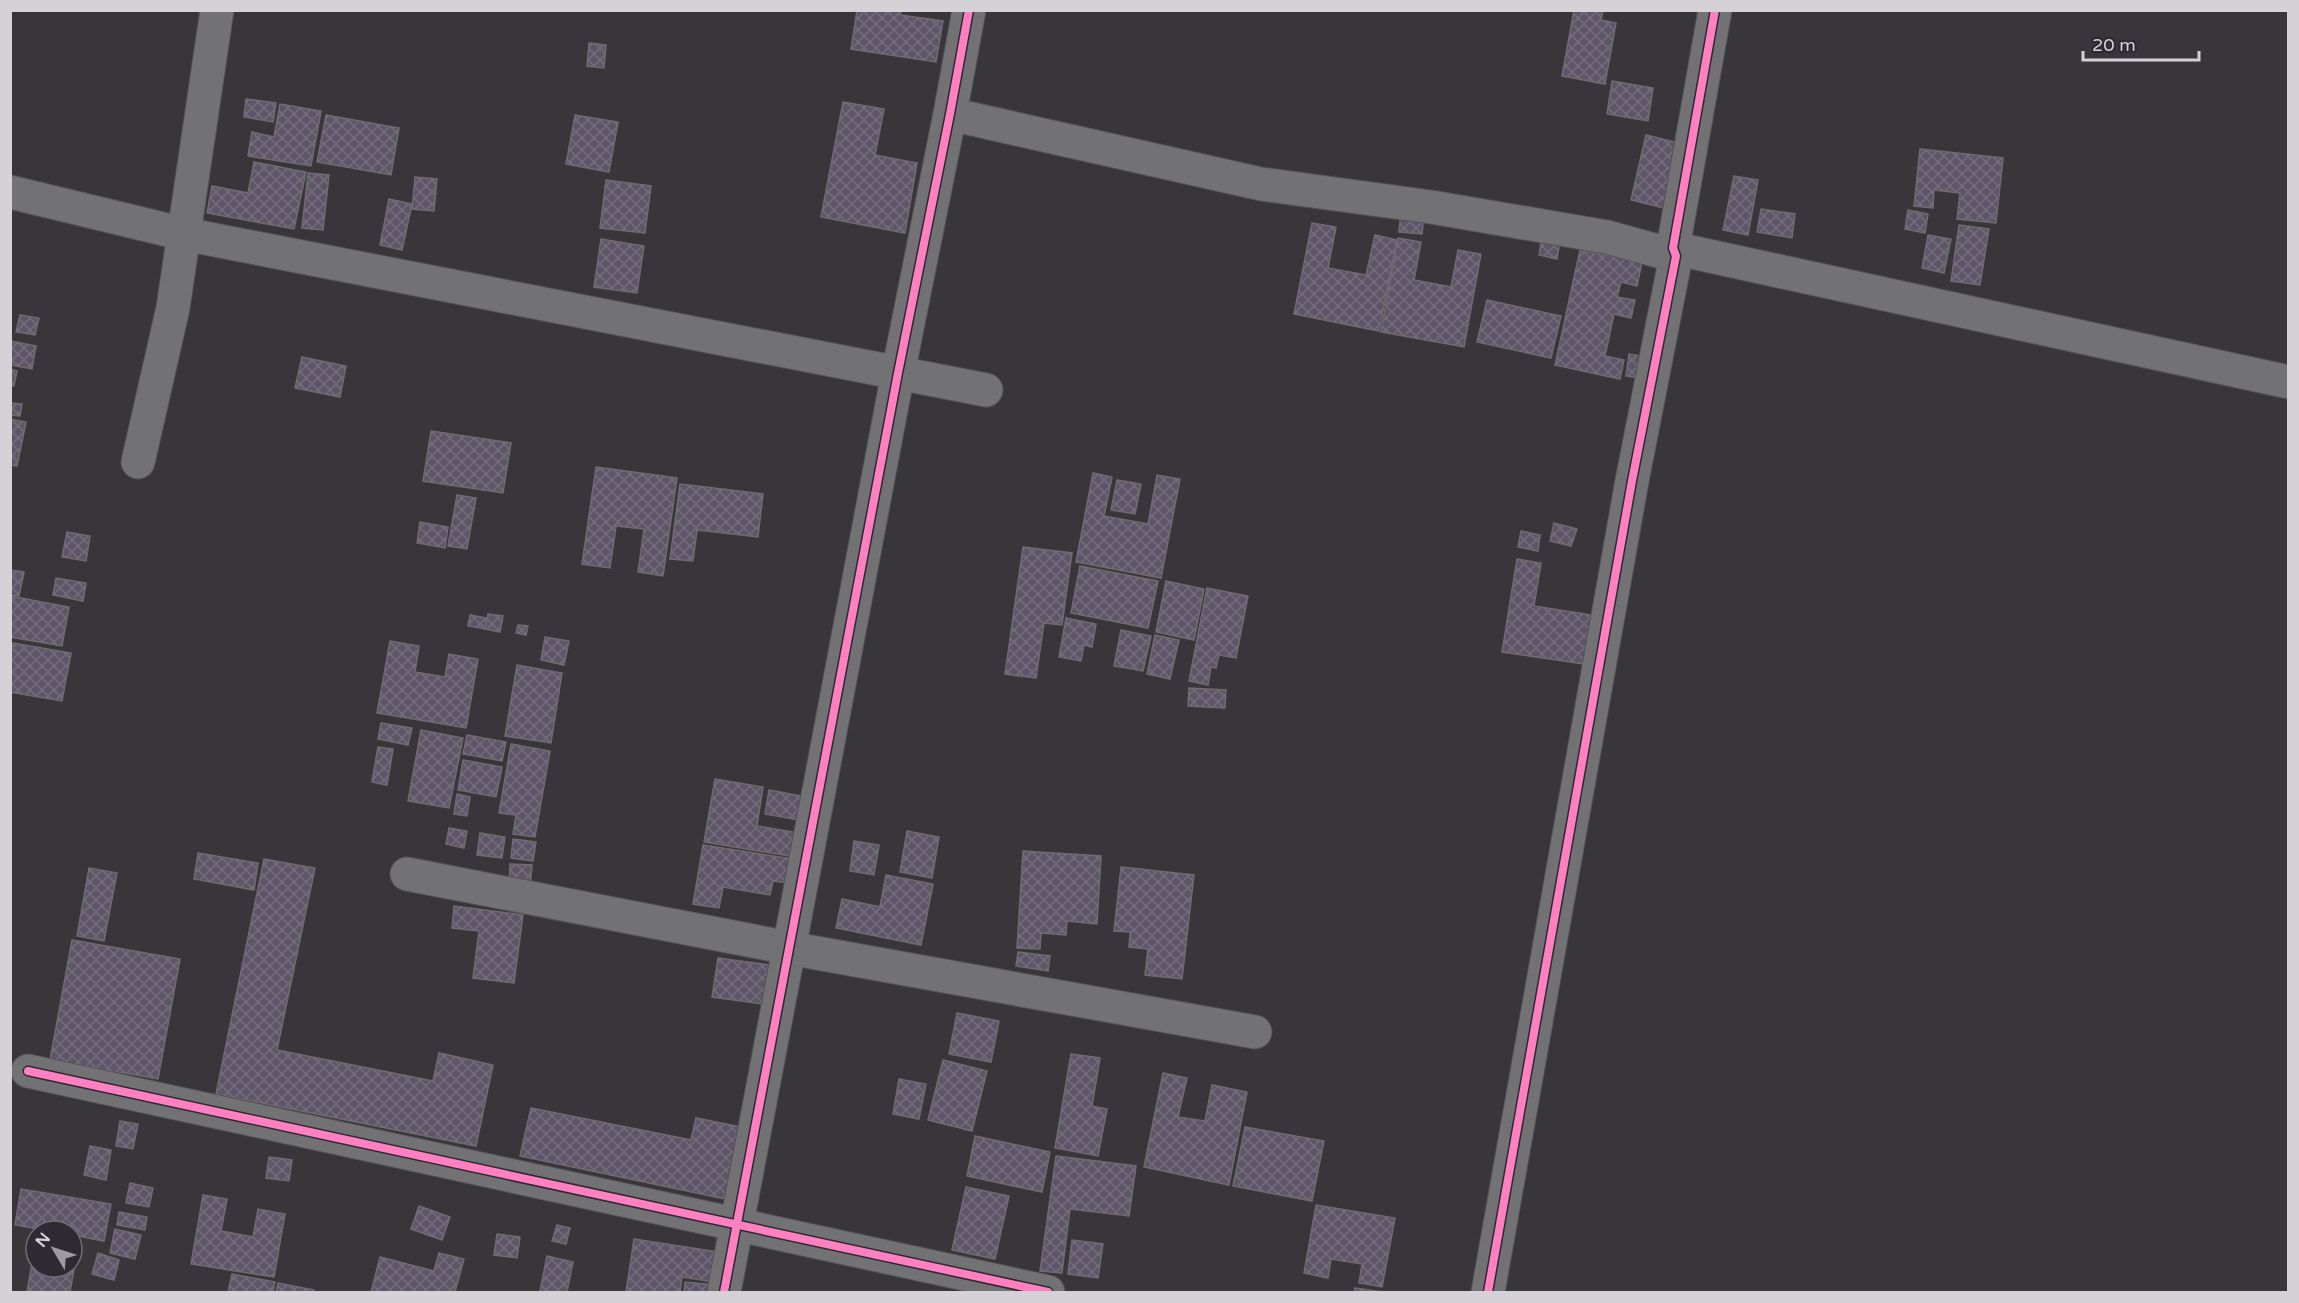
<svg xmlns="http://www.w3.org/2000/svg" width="2299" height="1303" font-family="'Varela Round',sans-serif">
<defs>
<pattern id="building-cross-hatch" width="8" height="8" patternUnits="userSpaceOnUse" patternTransform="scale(1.5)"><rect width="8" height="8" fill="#5e5668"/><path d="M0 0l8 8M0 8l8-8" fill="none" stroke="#746d7d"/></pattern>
</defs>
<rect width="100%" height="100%" fill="#38363b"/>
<g fill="url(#building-cross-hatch)" stroke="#6e6c70" stroke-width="1.5">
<polygon points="857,10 901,10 900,15 943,21 936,62 851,49"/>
<polygon points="1574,10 1603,10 1601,20 1616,23 1605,84 1562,76"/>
<polygon points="589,43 606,45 604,68 587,66"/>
<polygon points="1612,81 1653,88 1648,121 1607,114"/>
<polygon points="246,99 276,103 273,122 244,117"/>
<polygon points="843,102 884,109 875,155 917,163 905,233 821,217"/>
<polygon points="280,104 321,111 311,166 248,156 252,132 274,137"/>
<polygon points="326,115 399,128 391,175 317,162"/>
<polygon points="575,115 618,122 609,172 566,164"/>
<polygon points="1646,135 1687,145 1672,210 1631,200"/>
<polygon points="1920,149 2003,158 1996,223 1957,219 1960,193 1934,190 1933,208 1914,206"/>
<polygon points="254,162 306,172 294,229 207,213 212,186 248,193"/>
<polygon points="308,173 329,175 323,230 302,228"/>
<polygon points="1734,176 1758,180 1748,235 1723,230"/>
<polygon points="415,177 437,179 434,211 412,209"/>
<polygon points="606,180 651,186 645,233 600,228"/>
<polygon points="389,199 412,204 402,250 380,245"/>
<polygon points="1761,209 1795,214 1792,238 1757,232"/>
<polygon points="1908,210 1928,214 1925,233 1905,229"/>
<polygon points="1401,212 1424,215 1422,234 1399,232"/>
<polygon points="1312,223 1336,227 1328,268 1366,275 1375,235 1397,240 1379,331 1294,314"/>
<polygon points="1959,225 1989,229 1980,285 1951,281"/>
<polygon points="1928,235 1951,239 1944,273 1922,268"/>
<polygon points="1542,237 1560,240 1557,259 1539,255"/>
<polygon points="1398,238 1421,242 1414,280 1451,287 1458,250 1481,254 1464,347 1381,332"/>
<polygon points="601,239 644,246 637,293 594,287"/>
<polygon points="1580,250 1642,262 1637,286 1621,282 1617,297 1635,300 1631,318 1614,314 1605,356 1624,360 1620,379 1555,365"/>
<polygon points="1487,300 1561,316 1551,358 1477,342"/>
<polygon points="20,315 39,318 35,335 16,332"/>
<polygon points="11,341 36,346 32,369 10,365"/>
<polygon points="1629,354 1648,357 1644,379 1626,376"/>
<polygon points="302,357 346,366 340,397 295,388"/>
<polygon points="10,369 17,371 14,386 10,386"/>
<polygon points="10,403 22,404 20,416 10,415"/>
<polygon points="10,419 26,422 17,466 10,465"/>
<polygon points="431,431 511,443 503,493 423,481"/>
<polygon points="596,467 677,478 663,576 638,572 644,529 616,526 610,568 582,564"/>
<polygon points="1093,473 1112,477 1104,516 1148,524 1157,475 1180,479 1161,578 1076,562"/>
<polygon points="1117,480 1141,484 1135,514 1111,510"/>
<polygon points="680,484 763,494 758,537 697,530 693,561 670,559"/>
<polygon points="457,495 476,498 467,549 448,546"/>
<polygon points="420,522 448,527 445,548 417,543"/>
<polygon points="1554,523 1577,529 1571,546 1550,541"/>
<polygon points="1521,531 1540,535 1538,551 1518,547"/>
<polygon points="67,532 90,536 86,561 62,557"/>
<polygon points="1023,547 1072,553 1062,625 1044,623 1036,678 1005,674"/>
<polygon points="1517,559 1541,563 1534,606 1598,616 1590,665 1502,652"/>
<polygon points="1080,566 1158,581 1148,628 1071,613"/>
<polygon points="10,570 24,572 19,596 10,595"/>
<polygon points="56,578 86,583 83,601 53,595"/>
<polygon points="1166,581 1204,589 1194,640 1156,632"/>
<polygon points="1207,588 1248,596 1236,658 1219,655 1216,668 1211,667 1208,685 1189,681"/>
<polygon points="10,596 69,607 62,646 10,637"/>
<polygon points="488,614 503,616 500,632 485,629"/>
<polygon points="470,615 487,618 485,629 468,626"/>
<polygon points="1066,618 1096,624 1092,647 1084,645 1081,661 1059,657"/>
<polygon points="518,625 528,626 526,635 516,633"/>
<polygon points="1121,630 1151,636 1143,671 1114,666"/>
<polygon points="1155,635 1179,640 1170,679 1147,674"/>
<polygon points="545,637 569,641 564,665 541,660"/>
<polygon points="390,641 419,646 415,672 445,677 449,654 478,659 466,728 377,713"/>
<polygon points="13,643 71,653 62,701 10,692 10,655"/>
<polygon points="517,665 562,673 551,743 505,736"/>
<polygon points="1189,688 1226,690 1225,708 1188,706"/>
<polygon points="381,723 412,728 408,745 378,739"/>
<polygon points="421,730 463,738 449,808 408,801"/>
<polygon points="467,735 506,742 502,761 463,754"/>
<polygon points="511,744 550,751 535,837 513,834 516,815 499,813"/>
<polygon points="378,747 393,749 387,785 372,782"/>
<polygon points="463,760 502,767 496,797 458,790"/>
<polygon points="715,779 763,787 757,826 799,833 795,857 704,842"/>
<polygon points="769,790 802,796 798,820 765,814"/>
<polygon points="457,794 470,797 467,816 454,814"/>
<polygon points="449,828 467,831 464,848 446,844"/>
<polygon points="907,831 939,837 932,878 900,872"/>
<polygon points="480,833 505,837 502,858 477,855"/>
<polygon points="513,839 536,842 533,861 511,858"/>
<polygon points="854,841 879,845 874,875 850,871"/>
<polygon points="703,845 793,859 789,883 773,881 770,895 723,887 719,908 693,904"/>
<polygon points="1023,851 1101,856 1097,924 1067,921 1066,935 1041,933 1040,949 1017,948"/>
<polygon points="198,853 258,863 254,890 194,879"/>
<polygon points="264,859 315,868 277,1050 433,1081 439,1053 493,1065 476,1146 216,1094"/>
<polygon points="510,864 532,865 530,887 509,886"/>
<polygon points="1121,867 1194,875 1182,979 1145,975 1148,949 1129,947 1130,932 1114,931"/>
<polygon points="89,868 117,873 104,941 77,936"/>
<polygon points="886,875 933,884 921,945 836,928 842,899 880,907"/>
<polygon points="454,906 523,915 514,983 473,978 479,931 452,928"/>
<polygon points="72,940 180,959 158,1079 120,1072 118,1083 94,1079 97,1068 78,1065 77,1072 50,1060"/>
<polygon points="1018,952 1050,956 1048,971 1016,966"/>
<polygon points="718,958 769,965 763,1004 712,997"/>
<polygon points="957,1013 999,1021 991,1062 949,1054"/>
<polygon points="1071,1054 1100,1058 1092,1106 1107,1109 1098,1156 1055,1148"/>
<polygon points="943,1060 987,1071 972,1131 928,1120"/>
<polygon points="1163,1073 1187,1078 1178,1117 1205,1121 1212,1085 1247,1092 1229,1185 1144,1167"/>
<polygon points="899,1079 926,1084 919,1119 893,1114"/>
<polygon points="531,1108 691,1140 696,1118 751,1129 735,1201 520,1156"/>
<polygon points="120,1121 138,1124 133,1149 116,1146"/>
<polygon points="1245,1127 1324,1141 1312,1201 1233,1186"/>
<polygon points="975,1136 1050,1152 1042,1192 967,1176"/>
<polygon points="90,1146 111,1150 106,1180 84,1175"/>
<polygon points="1056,1156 1136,1166 1129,1216 1070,1209 1062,1273 1040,1271"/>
<polygon points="269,1157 292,1160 289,1181 266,1178"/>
<polygon points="130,1183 153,1188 149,1207 126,1203"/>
<polygon points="966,1187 1009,1196 995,1259 952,1250"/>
<polygon points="21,1189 111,1204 104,1241 72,1235 72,1231 50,1231 15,1225"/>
<polygon points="203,1195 227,1199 221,1231 253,1237 258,1209 285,1214 274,1277 191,1264"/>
<polygon points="1316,1205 1395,1218 1382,1287 1359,1283 1362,1264 1331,1259 1328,1278 1304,1273"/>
<polygon points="419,1206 450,1217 442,1240 411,1229"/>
<polygon points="119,1212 147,1217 145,1230 117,1225"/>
<polygon points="557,1225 570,1228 566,1244 552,1241"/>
<polygon points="115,1229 141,1235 135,1259 110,1253"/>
<polygon points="497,1234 520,1237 517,1258 494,1255"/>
<polygon points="634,1239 724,1253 720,1283 682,1277 680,1292 626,1292"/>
<polygon points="1072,1240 1103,1244 1098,1278 1068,1274"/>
<polygon points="35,1246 36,1267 72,1267 72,1253 77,1253 70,1292 27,1292"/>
<polygon points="98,1253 119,1260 114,1280 92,1274"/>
<polygon points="439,1253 464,1259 455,1292 371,1292 380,1257 434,1271"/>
<polygon points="547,1256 573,1262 567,1292 540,1291"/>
<polygon points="232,1274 275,1282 273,1292 228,1292"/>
<polygon points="685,1282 715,1285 714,1292 684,1292"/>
<polygon points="278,1283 314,1290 313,1292 276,1292"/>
<polygon points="1355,1288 1383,1292 1354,1292"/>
</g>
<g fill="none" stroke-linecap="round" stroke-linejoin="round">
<g stroke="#545256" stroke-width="35">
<g id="minor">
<polyline points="950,114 1261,184 1431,207 1607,237 1676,256"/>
<polyline points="10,192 184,234 986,390"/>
<polyline points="1673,248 2288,382"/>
<polyline points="138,462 173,308 217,10"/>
<polyline points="407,874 789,948 1255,1032"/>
<polyline points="28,1071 1048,1292"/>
<polyline points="724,1292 898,373 950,114 969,10"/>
<polyline points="1488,1292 1632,481 1676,256 1673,248 1715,10"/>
</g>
</g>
<use href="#minor" stroke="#727174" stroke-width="33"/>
<g stroke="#2e2a33" stroke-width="11">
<g id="cycleway">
<polyline points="28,1071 1048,1292"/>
<polyline points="724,1292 898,373 950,114 969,10"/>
<polyline points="1488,1292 1632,481 1676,256 1673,248 1715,10"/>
</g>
</g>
<use href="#cycleway" stroke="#ff80c0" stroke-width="8"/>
</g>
<rect width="2299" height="1303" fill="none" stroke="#d4d2d7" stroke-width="24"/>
<g transform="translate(54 1249) rotate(309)"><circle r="28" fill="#2e2a33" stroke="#706d75" stroke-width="1.5"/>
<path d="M0-4.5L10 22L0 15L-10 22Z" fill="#9d9ba0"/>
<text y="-9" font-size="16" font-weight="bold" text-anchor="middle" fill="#d4d2d7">N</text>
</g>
<path d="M2083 51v9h116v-9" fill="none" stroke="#d4d2d7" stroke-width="3"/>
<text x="2092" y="51" font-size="18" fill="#d4d2d7" stroke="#2e2a33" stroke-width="4.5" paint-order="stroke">20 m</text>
</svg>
